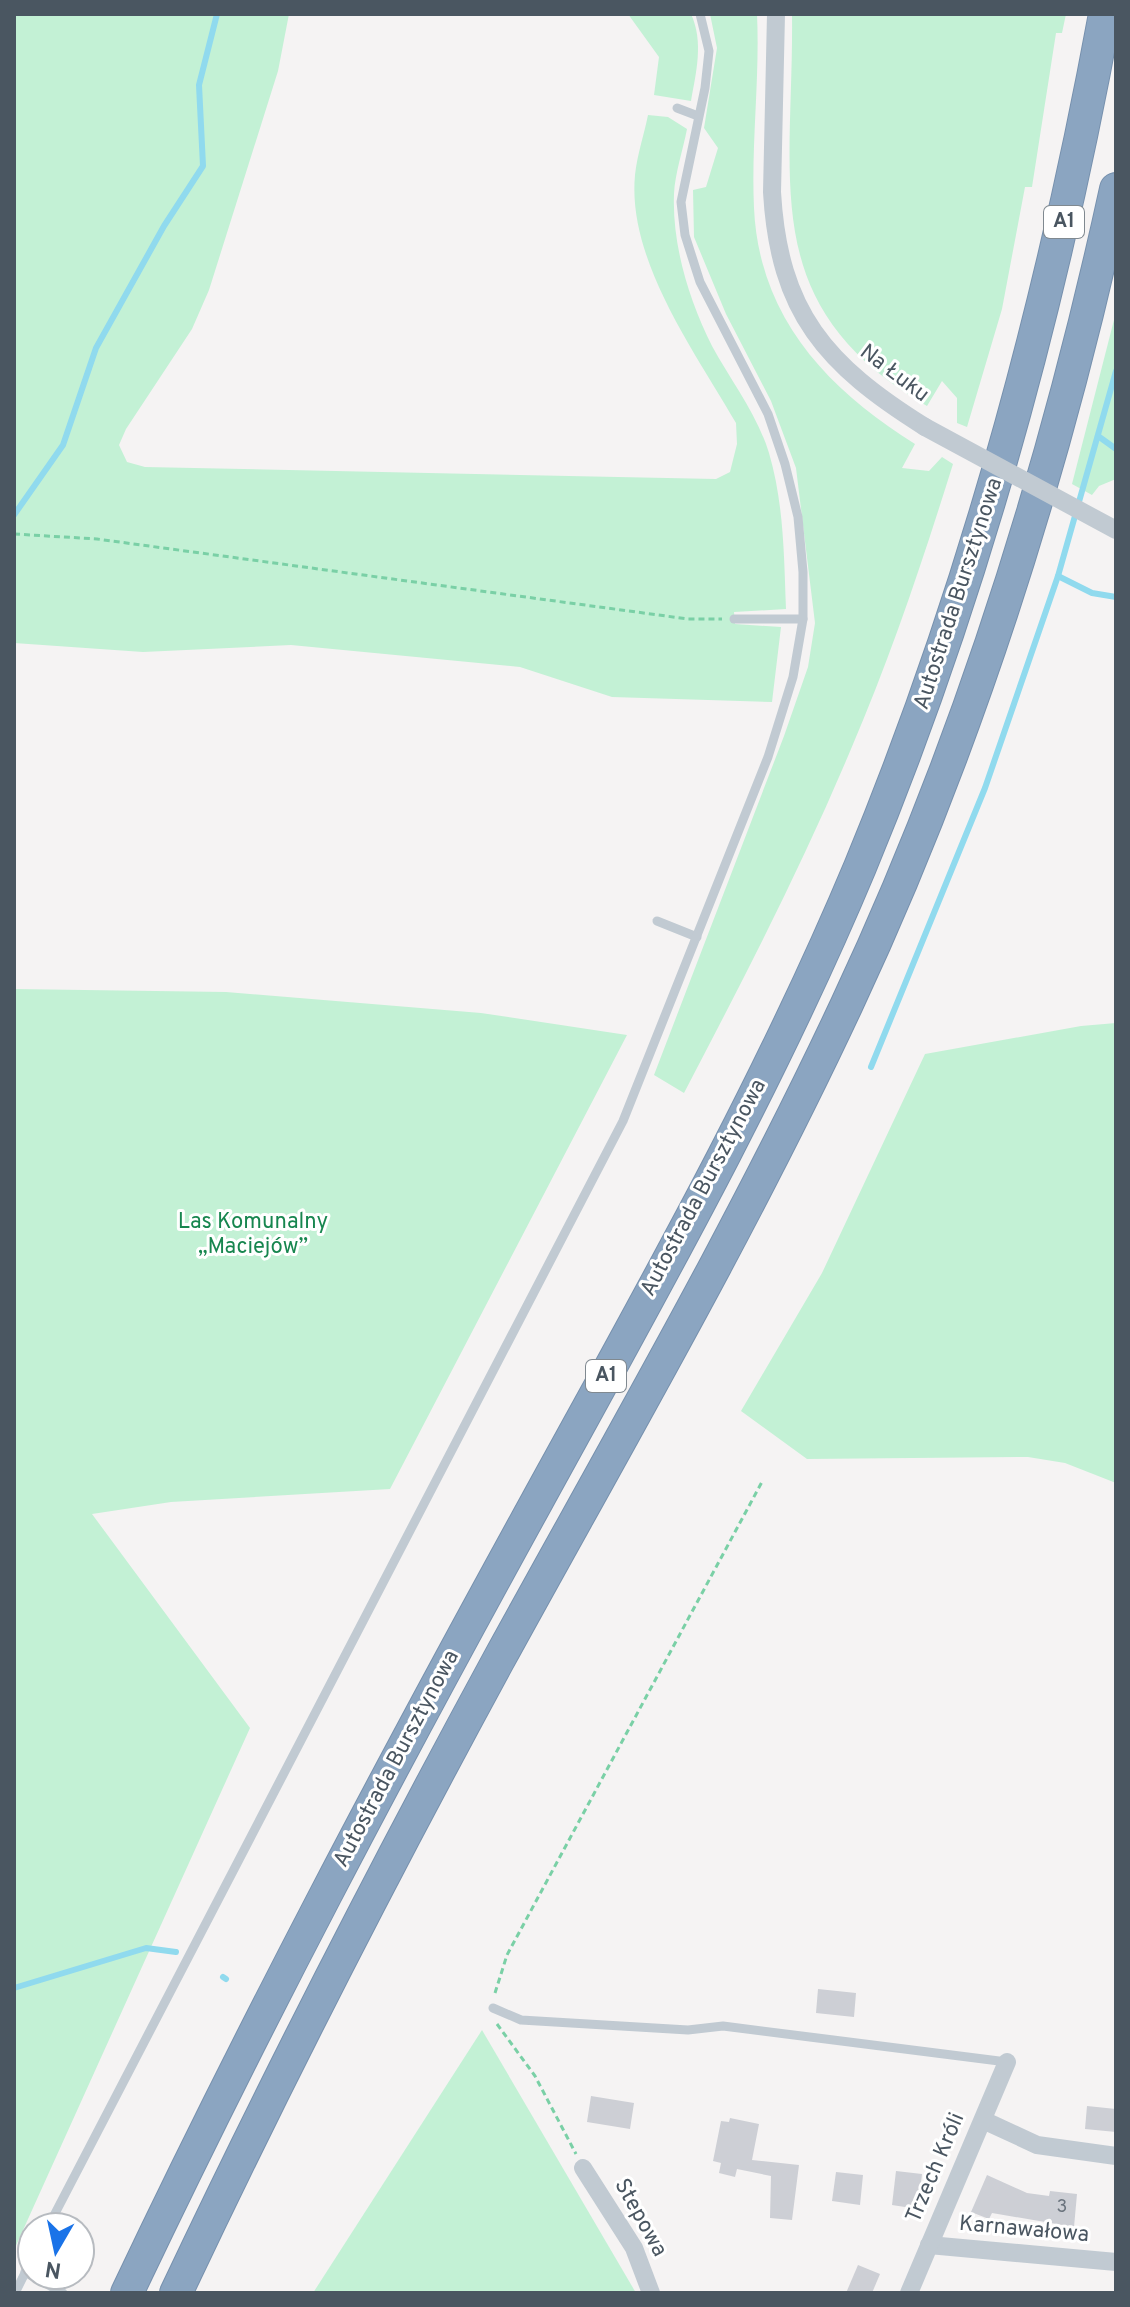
<svg xmlns="http://www.w3.org/2000/svg" width="1130" height="2307" font-family="Overpass,sans-serif">
<rect width="100%" height="100%" fill="#f5f3f3"/>
<g fill="#c3f1d5">
<path d="M14,14H289L278,71L209,290L192,329L126,429L119,445L127,462L145,467L716,479L730,472L737,444L736,423C695,352 627,260 635,175C637,155 644,135 648,115L668,117L687,129C683,150 675,173 674,194C672,245 689,300 712,346C731,381 757,414 769,453C784,504 784,557 786,609L734,612L735,624L781,627L772,702L612,697L520,667L291,645L143,652L14,643Z"/>
<path d="M628,14H691C704,42 696,73 691,101L654,95L659,57Z"/>
<path d="M710,14H757C760,79 751,144 754,208C759,317 827,389 915,444L902,468L929,471L942,457L953,464C923,560 891,656 851,749C802,866 743,980 684,1093L654,1075L784,736L808,667L815,623L796,468L771,401L726,314L694,237L693,190L706,187L718,148L704,128L717,48Z"/>
<path d="M792,14H1066L1062,33H1056L1032,187H1025L1002,309L967,427L957,423V398L942,381L927,406C755,306 794,183 792,14Z"/>
<polygon points="1116,312 1116,479 1099,486 1092,495 1072,484"/>
<polygon points="14,989 226,992 481,1013 627,1035 390,1489 171,1502 92,1514 250,1728 14,2250"/>
<polygon points="1116,1023 1116,1483 1065,1463 1028,1457 807,1459 741,1411 822,1273 925,1054 1081,1026"/>
<polygon points="482,2030 636,2293 313,2293"/>
</g>
<g fill="none" stroke-linecap="round" stroke-linejoin="round">
<g stroke="#90daee" stroke-width="6">
<polyline points="1098,436 1116,449"/>
<polyline points="14,515 63,445 96,348 164,226 203,166 199,85 217,14"/>
<polyline points="1058,576 1092,593 1116,597"/>
<polyline points="871,1067 985,788 1058,576 1116,371"/>
<polyline points="223,1977 226,1979"/>
<polyline points="14,1988 146,1948 176,1952"/>
</g>
</g>
<g fill="#cdcfd5">
<polygon points="818,1989 856,1993 854,2017 816,2013"/>
<polygon points="591,2096 634,2103 630,2129 587,2122"/>
<polygon points="1087,2106 1116,2109 1116,2132 1085,2129"/>
<polygon points="730,2118 759,2124 752,2160 799,2165 792,2220 770,2218 771,2176 737,2169 735,2177 719,2173 721,2163 713,2161 721,2121 729,2122"/>
<polygon points="896,2171 922,2174 918,2209 892,2205"/>
<polygon points="836,2172 863,2175 860,2205 832,2201"/>
<polygon points="987,2175 1027,2193 1049,2196 1050,2191 1077,2194 1074,2227 992,2213 989,2219 971,2212"/>
<polygon points="858,2265 880,2274 872,2293 846,2293"/>
</g>
<g fill="none" stroke-linecap="round" stroke-linejoin="round">
<g stroke="#7690ad" stroke-width="34">
<g id="motorway">
<path d="M127,2293C254,2025 393,1763 536,1503C650,1295 768,1087 860,867C974,592 1051,307 1105,14"/>
<path d="M176,2293C277,2079 385,1869 498,1661C617,1444 742,1229 847,1004C969,744 1055,469 1116,189"/>
</g>
</g>
<g stroke="#7ad0a6" stroke-width="3" stroke-dasharray="6 4" stroke-linecap="butt">
<polyline points="14,534 97,539 688,619 722,619"/>
<polyline points="495,1993 507,1955 763,1480"/>
<polyline points="497,2024 535,2076 576,2154"/>
</g>
<g stroke="#c1cad2" stroke-width="9">
<polyline points="677,108 698,116"/>
<polyline points="734,619 803,619"/>
<polyline points="657,921 697,937"/>
<polyline points="493,2008 521,2020 688,2030 723,2026 1007,2062"/>
<polyline points="48,2227 623,1121 768,757 793,677 803,619 803,572 798,517 785,464 768,414 700,282 685,235 681,202 705,88 709,51 700,14"/>
<polyline points="25,2272 63,2293"/>
<polyline points="15,2293 32,2259"/>
</g>
<g stroke="#c1cad2" stroke-width="18">
<path d="M776,14L772,192C779,313 826,365 925,427"/>
<polyline points="983,2120 1037,2145 1116,2156"/>
<polyline points="583,2168 634,2248 651,2293"/>
<polyline points="929,2245 1116,2262"/>
<polyline points="909,2293 1007,2062"/>
</g>
<use href="#motorway" stroke="#8ba5c1" stroke-width="32"/>
<polyline stroke="#c1cad2" stroke-width="18" points="925,427 1116,530"/>
</g>
<g text-anchor="middle" dominant-baseline="central" stroke-width="6" stroke-linejoin="round" paint-order="stroke">
<g font-size="18" fill="#6b747e">
<text x="1062" y="2207">3</text>
</g>
<g fill="#fff" stroke="#808990" stroke-width="2">
<rect x="1044" y="206" width="40" height="32" rx="6"/>
<rect x="586" y="1360" width="40" height="32" rx="6"/>
</g>
<g font-size="20" font-weight="bold" fill="#4a5661">
<text x="1064" y="222">A1</text>
<text x="606" y="1376">A1</text>
</g>
<g font-size="22" fill="#4a5661" stroke="#fff">
<text transform="translate(894 374) rotate(37)">Na Łuku</text>
<text transform="translate(959 594) rotate(-72)">Autostrada Bursztynowa</text>
<text transform="translate(704 1188) rotate(-62)">Autostrada Bursztynowa</text>
<text transform="translate(397 1759) rotate(-62)">Autostrada Bursztynowa</text>
<text transform="translate(936 2168) rotate(-67)">Trzech Króli</text>
<text transform="translate(640 2218) rotate(61)">Stepowa</text>
<text transform="translate(1024 2230) rotate(5)">Karnawałowa</text>
</g>
<g font-size="22" fill="#17864f" stroke="#fff">
<text x="253" y="1222">Las Komunalny<tspan x="253" dy="25">„Maciejów”</tspan></text>
</g>
</g>
<rect width="1130" height="2307" fill="none" stroke="#4a5661" stroke-width="32"/>
<g transform="translate(56 2251) rotate(189)"><circle r="38" fill="#ffffff" stroke="#b7bbc0" stroke-width="2"/>
<path d="M0-6L14 30L0 20L-14 30Z" fill="#1a73e8"/>
<text y="-12" font-size="22" font-weight="bold" text-anchor="middle" fill="#4a5661">N</text>
</g>
</svg>
